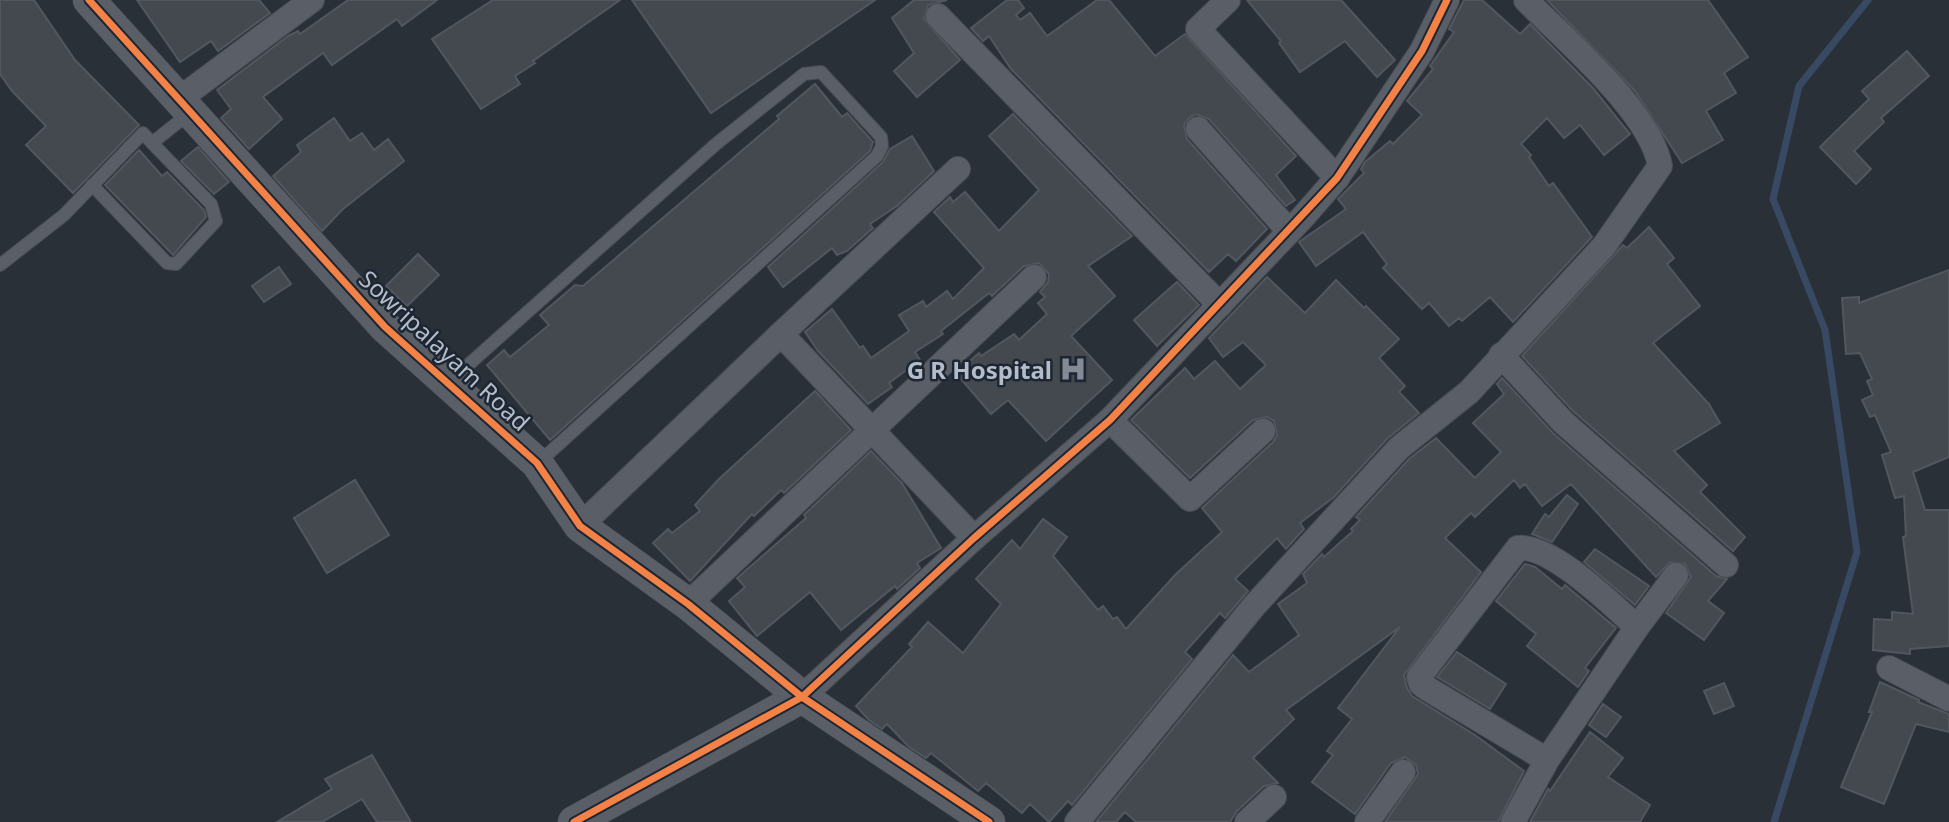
<svg xmlns="http://www.w3.org/2000/svg" width="1949" height="822" font-family="'Noto Sans',sans-serif">
<rect width="100%" height="100%" fill="#2a3038"/>
<g fill="none" stroke-linecap="round" stroke-linejoin="round">
<polyline stroke="#384963" stroke-width="7" points="1774,822 1857,552 1825,330 1773,199 1799,86 1868,0"/>
</g>
<g fill="#444950" stroke="#52575f" stroke-width="2">
<polygon points="0,0 34,0 75,60 139,125 73,193 26,145 46,126 12,91 0,74"/>
<polygon points="137,0 259,0 270,13 218,51 211,41 180,62"/>
<polygon points="348,0 437,0 402,26 397,19 332,65 323,53 263,97 282,119 249,149 221,118 231,109 217,90 288,36 298,31 300,34"/>
<polygon points="493,0 620,0 533,61 535,63 515,76 520,84 481,109 432,39"/>
<polygon points="632,0 875,0 711,113"/>
<polygon points="914,0 947,0 928,5 924,19 960,60 917,97 894,71 914,53 892,18"/>
<polygon points="1007,0 1018,0 1024,8 1016,15 1020,20 1030,13 1047,36 1097,0 1109,0 1155,56 1185,34 1296,156 1276,175 1295,200 1286,206 1209,119 1196,114 1189,118 1184,125 1187,139 1267,229 1236,261 1228,254 1209,272 1011,69 989,36 983,41 971,28"/>
<polygon points="1247,0 1341,0 1395,60 1377,77 1345,41 1300,72 1279,43 1281,41"/>
<polygon points="1464,0 1482,0 1520,34 1530,24 1593,88 1630,134 1604,155 1580,125 1564,138 1547,118 1521,144 1531,155 1529,157 1549,186 1553,183 1592,237 1513,322 1490,297 1462,321 1459,318 1449,326 1429,303 1422,309 1383,268 1387,264 1363,232 1316,266 1299,242 1346,209 1338,199 1364,173 1361,169 1365,162 1390,141 1393,144 1422,115 1407,101 1433,69 1430,66 1454,32 1449,29"/>
<polygon points="1547,0 1708,0 1748,57 1724,73 1736,93 1706,111 1723,140 1682,163 1635,91"/>
<polygon points="1907,51 1929,76 1881,118 1884,122 1854,151 1871,169 1856,184 1820,147 1869,99 1862,91"/>
<polygon points="815,84 842,117 847,113 873,142 870,151 550,440 487,365 504,350 510,357 549,325 540,315 575,285 583,286 779,119 777,116"/>
<polygon points="1013,114 1132,236 1088,266 1115,296 1071,336 1112,380 1046,441 1008,400 991,414 956,373 979,353 981,356 1014,334 1019,340 1047,314 1038,303 1045,297 1040,292 1048,282 1049,274 1039,263 1024,266 992,296 989,293 941,331 943,334 915,352 920,360 889,383 892,387 868,404 818,351 805,332 832,309 860,348 863,346 871,358 909,331 899,315 923,301 926,307 947,291 953,299 984,268 934,212 950,197 953,202 965,192 999,231 1039,190 989,136"/>
<polygon points="334,118 350,141 362,133 374,150 388,139 404,161 343,209 322,231 273,176 301,152 297,145"/>
<polygon points="912,136 934,171 897,206 870,224 873,228 847,251 837,255 832,248 783,287 768,267 883,162 890,149"/>
<polygon points="198,147 229,182 214,194 181,161"/>
<polygon points="139,150 162,176 167,172 204,210 206,217 173,255 105,185"/>
<polygon points="1649,227 1674,258 1667,264 1700,306 1653,343 1709,404 1720,423 1674,451 1707,485 1700,492 1745,537 1733,551 1573,411 1522,356 1623,245 1627,248"/>
<polygon points="418,254 439,275 407,306 386,286"/>
<polygon points="279,267 291,284 264,302 252,286"/>
<polygon points="1949,270 1949,457 1913,472 1925,510 1949,510 1949,646 1910,649 1910,654 1873,650 1874,619 1892,620 1892,612 1913,614 1903,537 1906,536 1904,496 1895,498 1882,455 1891,452 1875,415 1870,417 1862,400 1873,395 1867,381 1872,379 1860,353 1846,354 1842,298 1859,297 1859,303"/>
<polygon points="1267,277 1305,313 1336,280 1364,308 1366,306 1399,339 1379,358 1405,386 1399,392 1419,413 1388,438 1334,497 1300,523 1304,529 1286,549 1277,538 1235,579 1248,591 1225,618 1220,613 1185,652 1192,659 1072,805 1068,801 1049,822 1030,804 1022,813 986,783 978,791 931,753 926,758 909,747 887,724 882,729 869,720 856,706 912,647 909,644 928,622 963,653 1001,604 976,579 1012,540 1020,549 1043,519 1067,537 1053,556 1098,610 1103,606 1113,619 1117,617 1126,629 1176,574 1222,532 1202,508 1273,442 1277,435 1274,421 1267,417 1253,420 1190,478 1131,420 1185,368 1194,379 1215,361 1240,389 1266,365 1243,342 1223,357 1209,338"/>
<polygon points="1177,282 1199,305 1157,346 1134,320"/>
<polygon points="1502,378 1553,433 1716,576 1727,579 1708,601 1724,613 1704,640 1666,613 1691,577 1685,564 1670,562 1656,577 1571,484 1542,506 1525,484 1520,488 1514,480 1475,517 1471,513 1445,538 1481,572 1404,675 1407,688 1412,696 1475,735 1524,771 1498,822 1385,822 1418,774 1416,765 1405,757 1391,763 1355,814 1312,782 1333,755 1327,751 1352,719 1338,708 1400,627 1286,710 1294,719 1253,758 1278,783 1264,786 1237,811 1230,822 1136,822 1125,812 1116,822 1096,822 1233,655 1249,672 1299,635 1278,604 1307,583 1303,574 1322,554 1324,557 1353,531 1351,529 1360,520 1356,517 1409,459 1436,438 1475,478 1501,452 1473,423 1504,394 1497,384"/>
<polygon points="815,391 851,430 784,493 781,490 754,516 752,514 690,581 653,543 668,529 672,533 700,511 695,505 719,479"/>
<polygon points="871,451 902,483 941,548 917,563 920,568 897,589 895,586 841,630 810,592 757,636 729,601 745,587 737,578 806,518 804,515"/>
<polygon points="355,480 389,535 327,573 294,518"/>
<polygon points="1567,495 1578,504 1552,542 1532,534 1545,514 1549,517"/>
<polygon points="1595,549 1649,586 1635,605 1584,562"/>
<polygon points="1525,564 1535,567 1562,589 1565,585 1616,628 1585,668 1589,671 1578,687 1527,646 1536,634 1496,601"/>
<polygon points="1457,652 1506,684 1490,709 1437,677"/>
<polygon points="1880,682 1919,700 1918,702 1949,714 1949,732 1916,724 1884,804 1841,787 1872,712 1869,712"/>
<polygon points="1724,683 1734,706 1714,714 1704,691"/>
<polygon points="1603,704 1621,717 1606,737 1589,725"/>
<polygon points="1590,732 1623,758 1608,777 1650,805 1640,822 1530,822 1548,789 1550,791"/>
<polygon points="372,755 411,822 377,822 362,799 322,822 277,822 332,789 325,779"/>
</g>
<g fill="none" stroke-linecap="round" stroke-linejoin="round">
<g stroke="#484c53" stroke-width="14">
<g id="service">
<polyline points="92,185 167,263 176,264 216,221 211,204 152,143"/>
<polyline points="0,265 64,215 143,133 152,143 191,112"/>
<polyline points="449,382 716,144 804,74 821,72 881,137 882,146 877,156 538,463"/>
</g>
</g>
<g stroke="#484c53" stroke-width="26">
<g id="minor">
<polyline points="1228,0 1198,29 1337,178"/>
<polyline points="938,16 1220,305"/>
<polyline points="178,100 312,0"/>
<polyline points="1198,129 1289,231"/>
<polyline points="781,334 958,169"/>
<polyline points="1501,355 1563,422 1726,565"/>
<polyline points="1110,420 1190,499 1263,431"/>
<polyline points="580,526 781,334 974,538"/>
<polyline points="688,604 1034,277"/>
<polyline points="1637,627 1676,575"/>
<polyline points="1889,668 1949,699"/>
<polyline points="802,697 974,538 1110,420 1303,217 1337,178 1422,51 1447,0"/>
<path d="M1077,822L1254,606L1399,448L1469,392L1604,246L1660,166C1651,112 1565,40 1526,0"/>
<polyline points="1247,822 1274,797"/>
<polyline points="1367,822 1403,772"/>
<path d="M1513,822L1547,760L1637,627C1611,604 1551,544 1518,548L1419,677L1421,684L1428,689L1547,760"/>
</g>
</g>
<g stroke="#484c53" stroke-width="33">
<g id="tertiary">
<polyline points="89,0 385,327 537,463 580,526 688,604 802,697 989,822"/>
<polyline points="574,822 802,697"/>
</g>
</g>
<use href="#service" stroke="#5a5e66" stroke-width="12"/>
<use href="#minor" stroke="#5a5e66" stroke-width="24"/>
<use href="#tertiary" stroke="#5a5e66" stroke-width="32"/>
<g stroke="#1d2633" stroke-width="11">
<g id="cycleway">
<polyline points="89,0 385,327 537,463 580,526 688,604 802,697 989,822"/>
<polyline points="574,822 802,697 974,538 1110,420 1337,178 1422,51 1447,0"/>
</g>
</g>
<use href="#cycleway" stroke="#f48246" stroke-width="7"/>
</g>
<defs>
<g id="hospital-bare" transform="scale(2.1)"><path d="M-5-5h3v3.5h4V-5h3V5h-3V1.5h-4V5h-3Z" fill="#848b96" stroke="#1d2633" stroke-width="2.5" paint-order="stroke"/></g>
</defs>
<g fill-rule="evenodd">
<use href="#hospital-bare" x="1073" y="369"/>
</g>
<g text-anchor="middle" dominant-baseline="central" stroke-width="5" stroke-linejoin="round" paint-order="stroke">
<g font-size="24" fill="#b4bcc9" stroke="#1d2633">
<text transform="translate(445 350) rotate(43)">Sowripalayam Road</text>
</g>
<g font-size="24" font-weight="bold" fill="#b4bcc9" stroke="#1d2633" text-anchor="end">
<text x="1052" y="369">G R Hospital</text>
</g>
</g>
</svg>
